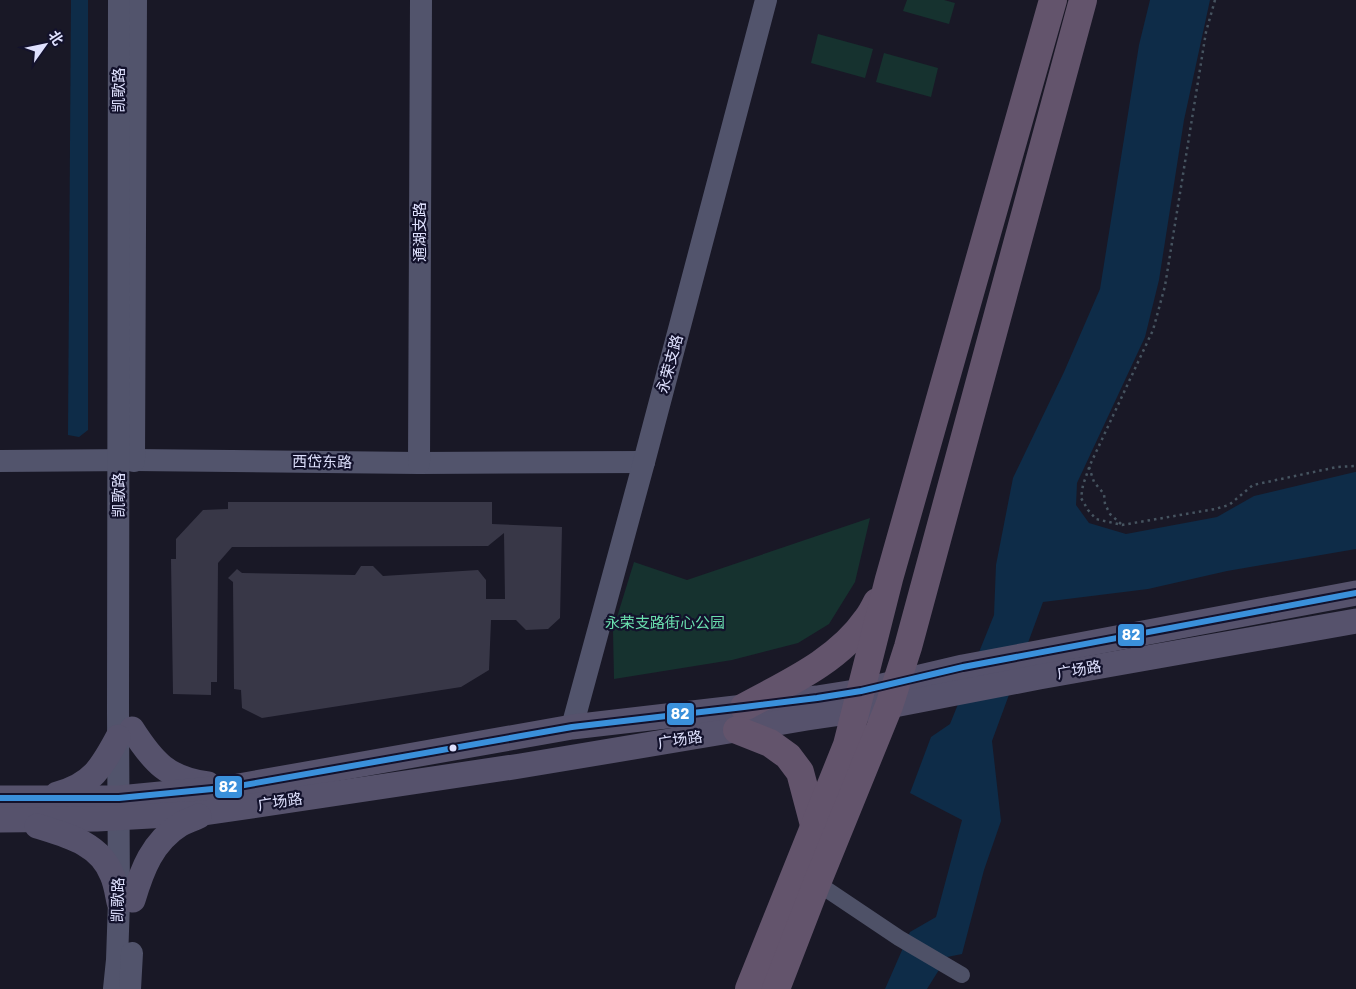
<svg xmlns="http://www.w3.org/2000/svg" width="1356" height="989" font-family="Rubik,'Noto Sans SC',sans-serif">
<rect width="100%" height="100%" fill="#191826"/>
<g fill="#16322f">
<polygon points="907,0 944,0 955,3 949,24 903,11"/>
<polygon points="818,34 873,49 865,78 811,63"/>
<polygon points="884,53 938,68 931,97 876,82"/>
<polygon points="870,518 855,582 829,624 798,643 732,660 614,679 613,630 634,562 687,580"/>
</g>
<g fill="#0e2c48">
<polygon points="71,0 88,0 88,430 79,437 68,435"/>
<polygon points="1150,0 1210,0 1184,120 1159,280 1145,337 1077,483 1076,505 1089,523 1126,534 1217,517 1254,496 1355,472 1356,472 1356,549 1227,571 1148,589 1043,602 992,741 1001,821 984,870 962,954 947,957 927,989 885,989 910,932 936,917 962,820 910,793 931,737 950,724 994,615 996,565 1013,478 1064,372 1100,289 1139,45"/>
</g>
<polygon fill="#383747" points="228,502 492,502 492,524 562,527 560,618 548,629 526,630 516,620 491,620 489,670 461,687 262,718 242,708 241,690 234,689 233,582 228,578 237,569 242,573 355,575 361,566 373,566 383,576 478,570 486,580 486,599 505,599 504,533 488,546 232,547 218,563 217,682 211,682 211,695 173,694 171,559 176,559 176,539 203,510 228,509"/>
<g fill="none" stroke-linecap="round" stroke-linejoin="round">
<g stroke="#465460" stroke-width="2.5" stroke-dasharray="2.5 4" stroke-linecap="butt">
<polyline points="1215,0 1206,32 1165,286 1153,330 1090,465 1083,485 1081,498 1088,510 1096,519 1122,525 1215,509 1229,505 1253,485 1337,467 1356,466"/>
<polyline points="1089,467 1094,482 1104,494 1105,504 1110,514 1121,524"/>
</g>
<polyline stroke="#4e5167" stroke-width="16" points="817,883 899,938 962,975"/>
<g stroke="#52546c" stroke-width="22">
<polyline points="0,461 134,460 419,463 644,462"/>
<polyline points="134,461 136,0"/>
<polyline points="419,463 421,0"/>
<polyline points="572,727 644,462 766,0"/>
<polyline points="114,989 117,960 119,902 118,713 119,0"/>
<polyline points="130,989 132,953"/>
</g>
<g stroke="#56526c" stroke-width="25">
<path d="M132,729C153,762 168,779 208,784"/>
<path d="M57,794C92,785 102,767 118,737"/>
<polyline points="0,798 119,798 233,787 572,727 744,707 817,698 861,691 963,667 1356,593"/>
<polyline points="0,820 97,819 204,813 520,766 807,718 889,706 1039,677 1356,621"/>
<path d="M37,826C66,835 100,843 112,875C116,884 117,893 119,902"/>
<path d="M133,900C142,870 152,842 181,824C187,821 193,819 199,816"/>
</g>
<g stroke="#63546c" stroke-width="28">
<path d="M744,707C788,683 838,661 867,619C871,614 874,608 877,602"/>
<polyline points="737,730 770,743 788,756 800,772 814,825"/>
<polyline points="749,989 847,745 889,579 1053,0"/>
<polyline points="776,989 817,883 889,706 908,647 1083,0"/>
</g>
<g stroke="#13122c" stroke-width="10">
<polyline id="bus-1" points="0,798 119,798 233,787 572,727 744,707 817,698 861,691 963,667 1356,593"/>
</g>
<use href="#bus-1" stroke="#3a90db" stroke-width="6"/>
</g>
<circle fill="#dfe1fe" stroke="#13122c" stroke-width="2" cx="453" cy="748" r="4.5"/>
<g text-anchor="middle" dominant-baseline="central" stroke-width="4.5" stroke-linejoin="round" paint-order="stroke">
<g font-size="15" fill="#dfe1fe" stroke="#13122c">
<text transform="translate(119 90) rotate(-90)">凯歌路</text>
<text transform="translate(420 232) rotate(-90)">通湖支路</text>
<text transform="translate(670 364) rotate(-75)">永荣支路</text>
<text transform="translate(322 462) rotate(1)">西岱东路</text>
<text transform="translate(119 495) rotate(-90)">凯歌路</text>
<text transform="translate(1079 670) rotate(-10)">广场路</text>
<text transform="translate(680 740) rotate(-9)">广场路</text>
<text transform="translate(280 802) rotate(-9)">广场路</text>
<text transform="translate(118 900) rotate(-89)">凯歌路</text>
</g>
<g font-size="15" fill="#6adfae" stroke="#13122c">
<text x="665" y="623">永荣支路街心公园</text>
</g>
</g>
<g stroke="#13122c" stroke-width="2">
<rect x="1117" y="623" width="28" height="24" rx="5" fill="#3a90db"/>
<rect x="666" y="702" width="29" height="24" rx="5" fill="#3a90db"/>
<rect x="214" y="775" width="29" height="24" rx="5" fill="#3a90db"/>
</g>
<g font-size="14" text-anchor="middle" font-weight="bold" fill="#fff">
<text x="1131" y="640">82</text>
<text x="680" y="719">82</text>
<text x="228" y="792">82</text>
</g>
<g transform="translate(45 45) rotate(57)" stroke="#13122c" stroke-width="4" paint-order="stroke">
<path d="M0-4L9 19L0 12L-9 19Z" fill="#dfe1fe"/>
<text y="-8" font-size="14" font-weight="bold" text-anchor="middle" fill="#dfe1fe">北</text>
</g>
</svg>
